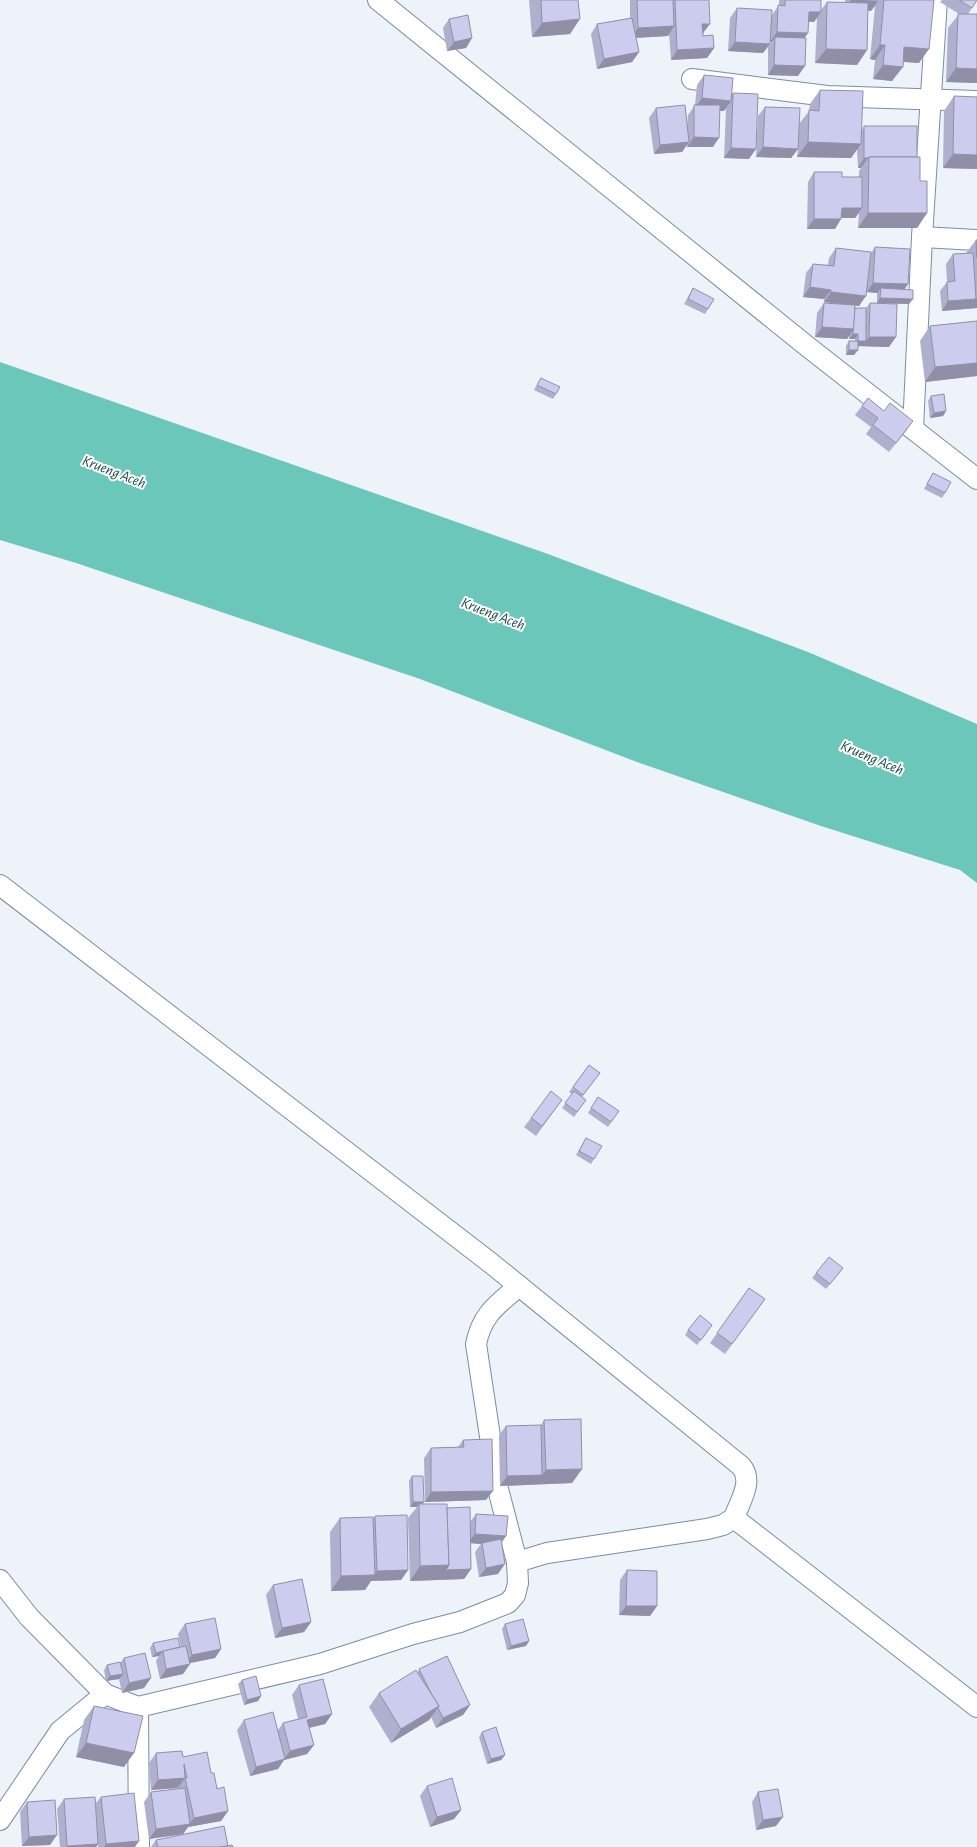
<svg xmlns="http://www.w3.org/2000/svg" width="977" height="1847" font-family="'Alegreya Sans',sans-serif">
<rect width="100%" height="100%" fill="#eef3f9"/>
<polygon fill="#6ac7ba" points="0,362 548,554 808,652 977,724 977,883 960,870 821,826 637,762 420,679 76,563 0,540"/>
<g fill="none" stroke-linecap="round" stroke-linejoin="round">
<g stroke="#778ea7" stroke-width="22">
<g id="minor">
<polyline points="378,0 808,347 977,479"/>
<polyline points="692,79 827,96 977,101"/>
<polyline points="922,237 977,240"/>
<polyline points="913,429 922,237 937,0"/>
<path d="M0,885L492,1264L741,1466C754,1481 740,1501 734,1518L977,1707"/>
<path d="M517,1562L498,1489L476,1344C482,1314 497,1305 519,1286"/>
<polyline points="0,1580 29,1617 105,1694"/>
<polyline points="138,1707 139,1847"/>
<polyline points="0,1820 60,1731 105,1694 138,1707 320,1664 413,1634 460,1622 508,1603 515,1595 518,1583 517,1562 547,1553 707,1529 723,1525 734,1518"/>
</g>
</g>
<use href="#minor" stroke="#fff" stroke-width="20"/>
</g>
<g fill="#afb0cd">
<polygon points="529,0 578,0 570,34 532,37"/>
<polygon points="630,0 709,0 703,36 714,48 707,58 671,60 669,33 668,36 636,38 639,52 632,62 597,69 591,34 597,24 630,18"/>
<polygon points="779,0 821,0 821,10 827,2 845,2 845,0 934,0 919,63 903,62 892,81 873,79 875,60 870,59 875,6 871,11 868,10 867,50 857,65 815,63 817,18 814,22 809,22 804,38 798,76 768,75 768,47 772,42 770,42 770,44 763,53 728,51 730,18 737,8 772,15 779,5"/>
<polygon points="942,0 977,0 968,14 977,14 977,83 946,82 948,28 959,14 940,2"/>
<polygon points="449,19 472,38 466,48 447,51 443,28"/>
<polygon points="704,75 731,95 733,93 749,159 724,158 726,108 724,111 720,111 713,147 687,147 687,144 682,152 654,154 649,118 656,108 687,128 688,115 695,105 697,85"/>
<polygon points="820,90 862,130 864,126 917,157 920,181 927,213 917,228 858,228 859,213 855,218 841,218 835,229 807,229 808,182 814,172 842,177 859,177 859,171 861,168 858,168 857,149 851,158 797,157 798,149 791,158 756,157 758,116 765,107 799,124 809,111 810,104"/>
<polygon points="954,96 977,169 943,168 944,111"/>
<polygon points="976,240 977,240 977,308 942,311 940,291 947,282 946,264 953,254 966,253"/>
<polygon points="875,247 908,284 905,289 909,304 877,303 877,293 867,292 859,306 855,306 855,308 866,308 870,303 889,347 858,346 854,355 846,355 846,346 849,341 855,341 855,339 849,339 849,335 847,339 815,337 817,313 824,303 847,305 824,302 824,299 803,297 806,273 813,264 828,265 829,258 836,248 871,253"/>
<polygon points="693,288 708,309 705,314 684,304"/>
<polygon points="977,321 977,376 925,382 920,341 930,326"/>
<polygon points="541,378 556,394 553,399 534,390"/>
<polygon points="931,396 946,411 943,416 930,418 928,401"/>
<polygon points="868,398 884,411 913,421 889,452 866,434 871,427 855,415"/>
<polygon points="933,473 945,493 942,498 924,489"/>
<polygon points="589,1065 600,1073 582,1097 586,1100 574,1117 562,1108 572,1094 569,1092"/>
<polygon points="598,1097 619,1111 608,1127 588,1113"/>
<polygon points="562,1100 536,1136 524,1127 531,1118"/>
<polygon points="586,1138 594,1159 591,1164 576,1155"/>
<polygon points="843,1268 826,1289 812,1278 816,1273"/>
<polygon points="749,1288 765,1299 725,1354 710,1343"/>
<polygon points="712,1325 697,1345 685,1335 688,1330"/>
<polygon points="544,1420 582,1469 572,1483 500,1486 499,1435 506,1426 541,1425"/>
<polygon points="463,1440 486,1500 425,1502 424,1458 431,1448 458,1447"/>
<polygon points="412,1476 424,1502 422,1504 447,1508 470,1522 476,1514 506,1536 502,1542 498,1574 479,1577 475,1552 481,1544 471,1543 471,1569 464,1579 410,1581 408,1518 417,1507 410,1507 409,1481"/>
<polygon points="375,1516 408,1570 401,1580 371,1581 365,1590 331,1591 330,1532 340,1518 374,1518"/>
<polygon points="627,1570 657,1606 650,1616 619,1615 620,1580"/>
<polygon points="273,1585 311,1622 304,1632 275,1638 266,1595"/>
<polygon points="185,1624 221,1649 215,1658 190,1663 183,1674 160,1679 156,1661 159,1656 152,1657 150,1648 153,1643 181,1647 178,1634"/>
<polygon points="505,1624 529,1641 526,1646 507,1650 502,1629"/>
<polygon points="124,1658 144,1688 122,1693 119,1679 106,1681 104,1670 107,1665 120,1663"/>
<polygon points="419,1669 470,1705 463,1715 436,1728 431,1717 429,1720 391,1743 369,1707 379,1693 418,1672"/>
<polygon points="242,1680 261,1696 258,1701 244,1705 238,1684"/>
<polygon points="299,1685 332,1714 325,1724 309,1728 314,1745 307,1754 284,1760 278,1769 250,1776 237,1730 244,1720 278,1730 283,1723 298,1719 292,1695"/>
<polygon points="94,1706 124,1767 76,1757 84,1720"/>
<polygon points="482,1732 505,1755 501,1760 487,1764 479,1737"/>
<polygon points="156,1753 183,1757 211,1773 228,1811 221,1821 188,1827 183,1834 149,1839 144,1802 151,1792 178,1789 180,1785 178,1788 151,1790 149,1763"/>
<polygon points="427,1786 461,1810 454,1819 430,1827 420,1796"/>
<polygon points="758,1792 776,1826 756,1830 752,1802"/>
<polygon points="101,1797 135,1847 98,1847 98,1844 96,1847 60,1847 57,1809 64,1799 95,1804"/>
<polygon points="27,1802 50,1845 22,1846 20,1812"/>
<polygon points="156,1840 228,1846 233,1847 151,1847"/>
</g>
<g fill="#8f90a7">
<polygon points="851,0 865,0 878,1 871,11 845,9"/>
<polygon points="809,12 821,12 814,22 802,21"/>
<polygon points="580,19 570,34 532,37 542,23"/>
<polygon points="702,24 710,24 703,33 695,33"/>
<polygon points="674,26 668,36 632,38 638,28"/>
<polygon points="777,32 808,33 801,43 775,37 772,42 770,42"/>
<polygon points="472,38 466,48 447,51 454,42"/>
<polygon points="735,42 770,44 763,53 728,51"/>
<polygon points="880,45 885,45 875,60 870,59"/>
<polygon points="904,47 929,49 919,63 894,61"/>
<polygon points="714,48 707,58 671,60 677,50"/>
<polygon points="826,49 867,50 857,65 815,63"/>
<polygon points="639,52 632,62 597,69 604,59"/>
<polygon points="774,65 805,66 798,76 768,75"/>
<polygon points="883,65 903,67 892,81 873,79"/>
<polygon points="956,68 977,69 977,83 946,82"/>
<polygon points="702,98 731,101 724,111 695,108"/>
<polygon points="694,137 719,138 713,147 687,147"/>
<polygon points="689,142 682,152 654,154 660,145"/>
<polygon points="808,142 861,144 851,158 797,157"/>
<polygon points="763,147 798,149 791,158 756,157"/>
<polygon points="731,148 756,149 749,159 724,158"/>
<polygon points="953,154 977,155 977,169 943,168"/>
<polygon points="864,158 868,158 861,168 858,168"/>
<polygon points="842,208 862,208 855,218 835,218"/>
<polygon points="868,213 927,213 917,228 858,228"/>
<polygon points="814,219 841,219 835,229 807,229"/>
<polygon points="873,283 908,284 901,294 881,288 877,293 867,292"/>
<polygon points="810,287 831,290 824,299 803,297"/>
<polygon points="831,292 866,296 859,306 824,302"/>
<polygon points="880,298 913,299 909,304 877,303"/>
<polygon points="977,298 977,308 942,311 948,301 976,299"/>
<polygon points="822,327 854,329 847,339 815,337"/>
<polygon points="853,334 858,334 855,339 849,339"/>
<polygon points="869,337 896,337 889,347 855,346 858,341 866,341"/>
<polygon points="849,350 858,350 854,355 846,355"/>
<polygon points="977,363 977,376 925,382 935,367"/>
<polygon points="946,411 943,416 930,418 934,413"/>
<polygon points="913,421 906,431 889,452 896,443"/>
<polygon points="582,1469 572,1483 500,1486 507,1476 542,1475 546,1470"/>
<polygon points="493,1491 486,1500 425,1502 431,1492"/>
<polygon points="413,1502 424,1502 421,1507 419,1504 417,1507 410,1507"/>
<polygon points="475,1534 506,1536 499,1546 482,1543 481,1544 468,1543"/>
<polygon points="505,1564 498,1574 479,1577 486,1568"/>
<polygon points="449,1565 471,1569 464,1579 410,1581 420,1566"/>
<polygon points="408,1570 401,1580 371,1581 365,1590 331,1591 341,1576 373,1575 377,1571"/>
<polygon points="626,1606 657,1606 650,1616 619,1615"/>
<polygon points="311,1622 304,1632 275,1638 282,1628"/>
<polygon points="529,1641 526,1646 507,1650 511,1646"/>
<polygon points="180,1647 163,1651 159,1656 152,1657 156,1653"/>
<polygon points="221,1649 215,1658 185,1664 192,1655"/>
<polygon points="190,1664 183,1674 160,1679 166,1669"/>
<polygon points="123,1674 119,1679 106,1681 110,1676"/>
<polygon points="151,1678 144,1688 122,1693 129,1683"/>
<polygon points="261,1696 258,1701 244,1705 247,1700"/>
<polygon points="470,1705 463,1715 436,1728 443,1718"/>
<polygon points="439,1706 429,1720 391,1743 401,1729"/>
<polygon points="332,1714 325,1724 300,1730 307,1720"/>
<polygon points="86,1743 134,1753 124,1767 76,1757"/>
<polygon points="314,1745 307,1754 284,1760 278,1769 250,1776 256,1767 284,1759 290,1751"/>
<polygon points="505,1755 501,1760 487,1764 491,1759"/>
<polygon points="185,1778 178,1788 151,1790 158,1780"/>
<polygon points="461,1810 454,1819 430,1827 437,1817"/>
<polygon points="228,1811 221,1821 188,1827 183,1834 149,1839 156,1829 189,1824 194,1818"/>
<polygon points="783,1817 776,1826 756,1830 763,1820"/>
<polygon points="57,1835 50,1845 22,1846 29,1837"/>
<polygon points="139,1841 135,1847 104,1847 106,1844"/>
<polygon points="98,1844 96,1847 66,1847 67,1846"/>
</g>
<g fill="#cccdee" stroke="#8f90a7">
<polygon points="541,0 578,0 580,19 542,23"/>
<polygon points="637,0 673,0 674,26 638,28"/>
<polygon points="675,0 709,0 710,24 702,24 703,36 713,35 714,48 677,50"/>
<polygon points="785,0 821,0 821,12 809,12 808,33 777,32 778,5 785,6"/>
<polygon points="884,0 934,0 929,49 904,47 903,67 883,65 885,45 880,45"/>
<polygon points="959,0 977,0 972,8"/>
<polygon points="827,2 868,3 867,50 826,49"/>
<polygon points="737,8 772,10 770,44 735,42"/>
<polygon points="958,14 977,14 977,69 956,68"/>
<polygon points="468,15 472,38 454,42 449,19"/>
<polygon points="632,18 639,52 604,59 597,24"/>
<polygon points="775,37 806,38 805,66 774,65"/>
<polygon points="704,75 733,78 731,101 702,98"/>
<polygon points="820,90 863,91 861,144 808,142 809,110 819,111"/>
<polygon points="733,93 758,94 756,149 731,148"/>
<polygon points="954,96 977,97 977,155 953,154"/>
<polygon points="685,105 689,142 660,145 656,108"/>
<polygon points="694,105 720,105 719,138 694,137"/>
<polygon points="765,107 800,108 798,149 763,147"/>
<polygon points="864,126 917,126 917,157 869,157 868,158 864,158"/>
<polygon points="869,157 920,157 920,181 927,181 927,213 868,213"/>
<polygon points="814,172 842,172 842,177 862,177 862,208 842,208 841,219 814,219"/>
<polygon points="976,240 977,240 977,258"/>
<polygon points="875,247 910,249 908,284 873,283"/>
<polygon points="836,248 871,252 866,296 831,292 831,290 810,287 813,264 834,266"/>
<polygon points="973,253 976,299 948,301 947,282 955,281 953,254"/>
<polygon points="693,288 714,299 708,309 688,299"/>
<polygon points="881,288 913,290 913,299 880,298"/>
<polygon points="824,303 855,305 854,329 822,327"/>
<polygon points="870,303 897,304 896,337 869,337"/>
<polygon points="855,308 866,308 866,341 858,341 858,334 853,334"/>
<polygon points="977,321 977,363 935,367 930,326"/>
<rect x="849" y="341" width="9" height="9"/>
<polygon points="541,378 560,387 556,394 537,385"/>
<polygon points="944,394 946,411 934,413 931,396"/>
<polygon points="868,398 884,411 890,403 913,421 896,443 873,425 878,418 862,406"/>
<polygon points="933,473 951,482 945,493 927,484"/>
<polygon points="589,1065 600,1073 583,1095 573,1087"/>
<polygon points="551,1091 562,1100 542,1126 531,1118"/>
<polygon points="574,1091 586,1100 577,1112 565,1103"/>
<polygon points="598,1097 619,1111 611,1122 591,1108"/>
<polygon points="586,1138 602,1146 594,1159 579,1151"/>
<polygon points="829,1257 843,1268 830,1284 816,1273"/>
<polygon points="749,1288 765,1299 732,1344 717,1333"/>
<polygon points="700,1315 712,1325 701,1340 688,1330"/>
<polygon points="581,1419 582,1469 546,1470 544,1420"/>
<polygon points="541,1425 542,1475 507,1476 506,1426"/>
<polygon points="492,1439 493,1491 431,1492 431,1448 464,1447 463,1440"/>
<polygon points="412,1476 423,1476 424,1502 413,1502"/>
<polygon points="419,1504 447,1504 449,1565 420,1566"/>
<polygon points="470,1507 471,1569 446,1570 449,1565 447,1508"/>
<polygon points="476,1514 508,1516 506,1536 475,1534"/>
<polygon points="407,1515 408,1570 377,1571 375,1516"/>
<polygon points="373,1517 375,1575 341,1576 340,1518"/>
<polygon points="501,1539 505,1564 486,1568 482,1543"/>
<polygon points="627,1570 657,1571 657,1606 626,1606"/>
<polygon points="302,1579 311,1622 282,1628 273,1585"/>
<polygon points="215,1618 221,1649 192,1655 185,1624"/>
<polygon points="523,1619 529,1641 511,1646 505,1624"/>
<polygon points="178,1638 180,1647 156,1653 153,1643"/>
<polygon points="186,1646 190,1664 166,1669 163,1651"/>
<polygon points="145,1653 151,1678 129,1683 124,1658"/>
<polygon points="447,1656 470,1705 443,1718 438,1708 439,1706 431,1693 419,1669"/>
<polygon points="120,1662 123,1674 110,1676 107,1665"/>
<polygon points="416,1670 439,1706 401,1729 379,1693"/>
<polygon points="256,1676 261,1696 247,1700 242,1680"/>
<polygon points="323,1679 332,1714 307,1720 314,1745 290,1751 283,1723 307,1717 299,1685"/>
<polygon points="94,1706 143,1716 134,1753 86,1743"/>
<polygon points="273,1712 285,1759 256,1767 244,1720"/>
<polygon points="496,1727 505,1755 491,1759 482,1732"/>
<polygon points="182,1751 183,1757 207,1752 211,1773 214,1773 217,1789 224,1787 228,1811 194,1818 185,1778 187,1778 184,1764 185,1778 158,1780 156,1753"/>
<polygon points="452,1778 461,1810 437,1817 427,1786"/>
<polygon points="185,1788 190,1824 156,1829 151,1792"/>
<polygon points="778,1789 783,1817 763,1820 758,1792"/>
<polygon points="134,1793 139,1841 106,1844 101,1797"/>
<polygon points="95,1797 98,1844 67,1846 64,1799"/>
<polygon points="55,1800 57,1835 29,1837 27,1802"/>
<polygon points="224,1826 228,1846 221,1847 158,1847 156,1840"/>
<polygon points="232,1845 233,1847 221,1847"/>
</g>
<g text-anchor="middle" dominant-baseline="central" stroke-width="4" stroke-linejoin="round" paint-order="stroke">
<g font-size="15" font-style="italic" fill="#1d4842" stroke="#fff">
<text transform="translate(114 472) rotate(21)">Krueng Aceh</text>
<text transform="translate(493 614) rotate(21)">Krueng Aceh</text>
<text transform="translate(872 758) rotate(23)">Krueng Aceh</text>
</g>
</g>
</svg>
